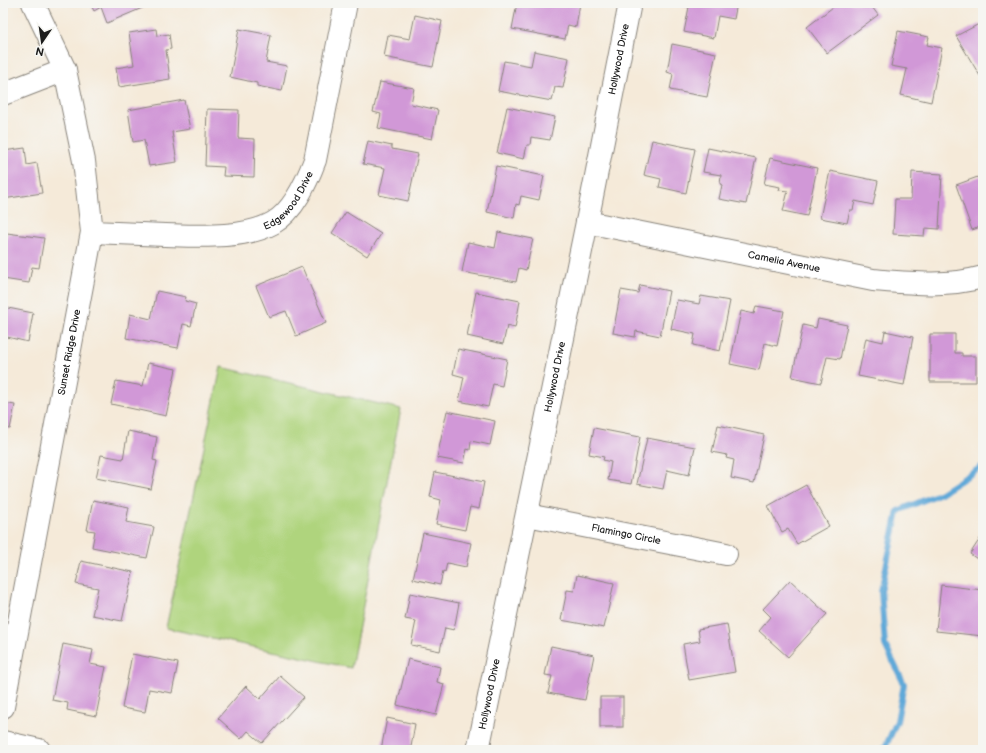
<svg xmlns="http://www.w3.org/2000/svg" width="986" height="753" font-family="'Balsamiq Sans',sans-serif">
<rect width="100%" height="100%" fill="#f6f6f2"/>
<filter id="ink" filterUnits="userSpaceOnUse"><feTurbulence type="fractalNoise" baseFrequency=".025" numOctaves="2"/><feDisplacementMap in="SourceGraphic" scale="8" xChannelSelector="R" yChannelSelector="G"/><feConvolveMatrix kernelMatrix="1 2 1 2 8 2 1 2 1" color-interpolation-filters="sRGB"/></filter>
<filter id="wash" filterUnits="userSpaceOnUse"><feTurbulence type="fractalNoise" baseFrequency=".012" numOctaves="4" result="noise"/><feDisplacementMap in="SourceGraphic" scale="16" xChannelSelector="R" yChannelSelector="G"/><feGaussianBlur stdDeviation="0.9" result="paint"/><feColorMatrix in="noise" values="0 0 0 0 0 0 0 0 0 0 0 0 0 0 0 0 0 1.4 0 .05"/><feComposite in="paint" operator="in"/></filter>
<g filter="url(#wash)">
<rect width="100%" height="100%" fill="#f5ead9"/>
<polygon fill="#afd47d" stroke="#66784c" points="221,367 401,409 351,668 166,628"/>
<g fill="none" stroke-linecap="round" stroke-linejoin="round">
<polyline stroke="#60a9d8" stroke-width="6" points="884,750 897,721 904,684 885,645 881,591 898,511 941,493 983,466"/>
</g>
<g id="blocks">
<g fill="#d198d7">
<polygon points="90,3 154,3 107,23 101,7 94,11"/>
<polygon points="283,3 297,3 295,7"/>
<polygon points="517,3 536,3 544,5 544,3 580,3 576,27 568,25 565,39 512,29"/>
<polygon points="680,3 737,3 734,19 718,16 714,38 684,32 689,7 680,6"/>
<polygon points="830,3 869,3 878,15 827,53 807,27 833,7"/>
<polygon points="415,15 442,21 433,67 384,57 388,35 410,39"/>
<polygon points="979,24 983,32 983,75 980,76 956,36"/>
<polygon points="156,29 157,36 169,34 171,49 166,50 170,79 119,87 116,68 134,65 129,33"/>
<polygon points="239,29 271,35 266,62 287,66 282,91 257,86 257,83 230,77"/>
<polygon points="898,31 929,37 927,45 942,48 931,102 901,95 907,69 891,66"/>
<polygon points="672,44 716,53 707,97 670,90 673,74 667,72"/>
<polygon points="534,51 569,58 563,88 555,87 552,101 498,91 504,61 531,66"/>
<polygon points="380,82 414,88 411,104 438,110 432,139 378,128 381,114 373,112"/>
<polygon points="184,100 190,129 172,132 177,162 149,166 144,140 133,142 128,110"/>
<polygon points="507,107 555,117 550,140 531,137 530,145 527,145 524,159 497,153"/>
<polygon points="207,109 239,110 238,138 255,139 254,177 223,176 224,167 205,166"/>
<polygon points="652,140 695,149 686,193 659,187 661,179 644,175"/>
<polygon points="368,141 392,146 392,149 418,154 408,201 379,195 385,168 363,164"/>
<polygon points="25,148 27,165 37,163 42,193 3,199 3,151"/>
<polygon points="708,148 756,158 746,204 719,199 722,185 720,184 721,175 703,172"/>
<polygon points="770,158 817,168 807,216 783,211 788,191 779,190 780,187 764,184"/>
<polygon points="496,166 544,176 539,200 521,196 519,205 516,204 514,218 487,212"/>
<polygon points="830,171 878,181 873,205 855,201 853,210 850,210 847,223 820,218"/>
<polygon points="912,172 942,174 939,229 925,228 924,236 893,234 895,199 911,199"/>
<polygon points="983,175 983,226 972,230 956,185"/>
<polygon points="346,212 381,234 367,256 332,233"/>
<polygon points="498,232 533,239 526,270 519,268 516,282 462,272 468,242 495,248"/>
<polygon points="7,233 44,238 39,268 32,267 29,283 3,279 3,248 5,248"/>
<polygon points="302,267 326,323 296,336 286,311 269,317 256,286"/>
<polygon points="640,285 669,291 660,336 636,331 635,337 613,333 621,290 638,293"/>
<polygon points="157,291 186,297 185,301 196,304 191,326 183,324 178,348 126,338 130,314 151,319"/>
<polygon points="476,292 520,301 515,328 507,326 503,344 467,336"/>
<polygon points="701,296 730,301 720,351 693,345 695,334 671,329 677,300 699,304"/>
<polygon points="756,306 784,311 777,346 765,343 759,370 730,364 741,311 754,314"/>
<polygon points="3,307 33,313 28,342 3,336"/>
<polygon points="818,319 847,325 840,359 827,357 821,383 792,377 803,325 816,328"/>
<polygon points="885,331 913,337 904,385 858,376 866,338 883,342"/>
<polygon points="930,334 955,334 955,353 962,353 962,356 976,356 976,382 930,382"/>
<polygon points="458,349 507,359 502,386 493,384 488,407 459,401 464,377 453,374"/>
<polygon points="148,363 176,369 166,416 111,404 116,381 143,386"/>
<polygon points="3,403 15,405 10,429 3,428"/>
<polygon points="447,411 495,421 490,445 471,441 470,450 467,449 464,463 437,458"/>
<polygon points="718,425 764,435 754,483 731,478 734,460 726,458 727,455 712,452"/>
<polygon points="594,428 640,437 631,484 608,480 611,462 603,460 604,457 589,454"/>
<polygon points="128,431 157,437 153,460 157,461 151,489 96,478 101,455 123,459"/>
<polygon points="647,438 695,447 689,475 667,470 663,489 637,484"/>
<polygon points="435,472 484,482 479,509 470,507 465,530 436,524 441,500 430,497"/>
<polygon points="806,485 829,526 797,544 788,529 782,532 768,506"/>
<polygon points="93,500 129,507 126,522 154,527 147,558 92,547 95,531 87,530"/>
<polygon points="423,533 471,543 466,567 447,563 445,572 443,571 440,585 413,579"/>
<polygon points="983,534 983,563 970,554"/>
<polygon points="81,561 133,572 122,621 92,615 98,588 76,584"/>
<polygon points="577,575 614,583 604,628 561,620 567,590 574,591"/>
<polygon points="790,580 827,614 788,657 759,631 771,617 763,609"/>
<polygon points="941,585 983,590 983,636 936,631"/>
<polygon points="410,593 459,603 454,630 445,628 440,651 411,645 416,621 405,619"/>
<polygon points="727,624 735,672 689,680 683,644 700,641 698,629"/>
<polygon points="63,644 93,650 90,664 106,667 96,716 67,710 68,703 52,700"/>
<polygon points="551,646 594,655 585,700 548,693 552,676 545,675"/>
<polygon points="132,654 178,663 172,693 149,689 145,712 122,708"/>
<polygon points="408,659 440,667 437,682 444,684 436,715 397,705"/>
<polygon points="280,676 304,697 262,743 248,731 241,739 218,718 246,686 260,699"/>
<rect x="600" y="697" width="23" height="30"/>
<polygon points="387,718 415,724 411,747 423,750 381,750"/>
</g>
</g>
</g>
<g filter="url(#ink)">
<use href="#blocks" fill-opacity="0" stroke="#88837a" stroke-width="1"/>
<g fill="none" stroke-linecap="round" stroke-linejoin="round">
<g stroke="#88837a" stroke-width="24">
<g id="minor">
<polyline points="3,94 65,70"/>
<path id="s1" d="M587,222L873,280C910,283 947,287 983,277"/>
<path id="s2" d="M92,232C116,233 141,234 165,235C198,236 244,239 273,223C294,211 307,181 315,160L346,3"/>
<path id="s3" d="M527,515L726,554"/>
<path id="s4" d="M3,707L92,232L84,161L65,70L33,3"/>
<polyline points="3,742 39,750"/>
<path id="s5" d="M478,750L587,222L630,3"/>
</g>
</g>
<use href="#minor" stroke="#fff" stroke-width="22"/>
</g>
</g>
<g text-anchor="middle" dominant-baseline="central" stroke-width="3" stroke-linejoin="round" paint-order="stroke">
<g font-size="10" fill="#1c1c1c" stroke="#f6f6f2">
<text stroke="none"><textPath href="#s5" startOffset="705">Hollywood Drive</textPath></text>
<text stroke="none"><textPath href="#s2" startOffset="210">Edgewood Drive</textPath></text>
<text stroke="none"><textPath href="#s1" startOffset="201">Camelia Avenue</textPath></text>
<text stroke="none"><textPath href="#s4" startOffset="361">Sunset Ridge Drive</textPath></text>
<text stroke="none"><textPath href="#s5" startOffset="381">Hollywood Drive</textPath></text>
<text stroke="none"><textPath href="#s3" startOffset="101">Flamingo Circle</textPath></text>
<text stroke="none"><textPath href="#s5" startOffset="57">Hollywood Drive</textPath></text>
</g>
</g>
<rect width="986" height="753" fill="none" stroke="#f6f6f2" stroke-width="16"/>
<g transform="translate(42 42) rotate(193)" stroke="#f6f6f2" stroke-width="3" paint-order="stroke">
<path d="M0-3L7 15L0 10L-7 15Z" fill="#1c1c1c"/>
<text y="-6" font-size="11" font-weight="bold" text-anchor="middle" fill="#1c1c1c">N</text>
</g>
</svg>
